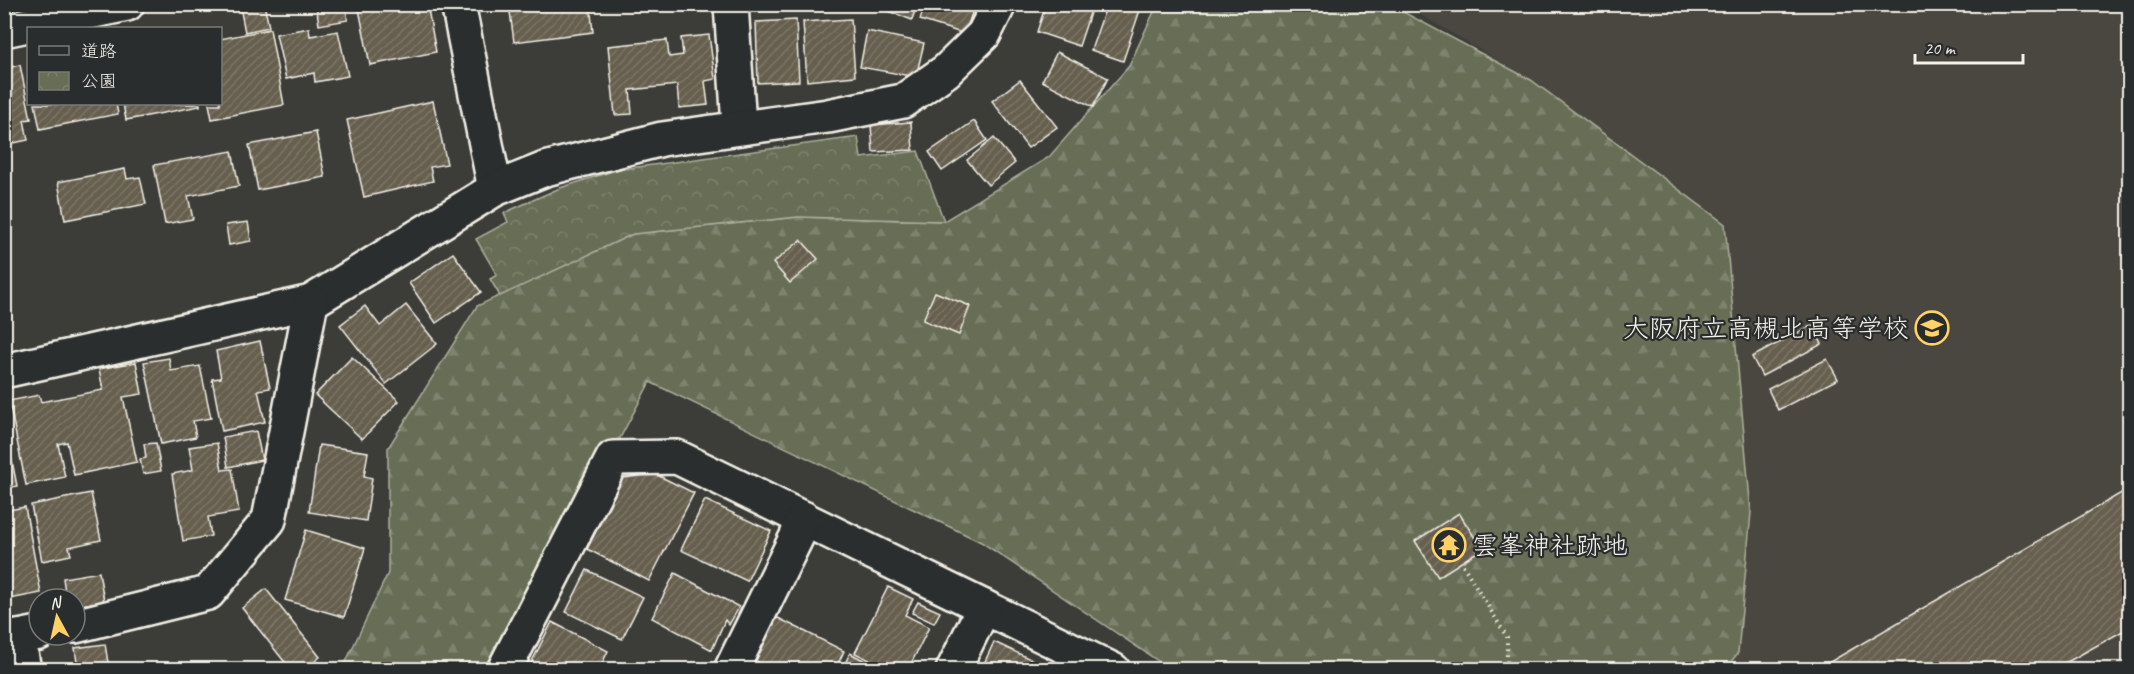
<svg xmlns="http://www.w3.org/2000/svg" width="2134" height="674" font-family="Caveat,'Klee One',sans-serif">
<defs>
<pattern id="forest-firs" width="22" height="20" patternUnits="userSpaceOnUse" patternTransform="scale(1.5)"><rect width="22" height="20" fill="#676e54"/><path d="M5 1l3.5 6h-7zM16 11l3.5 6h-7z" fill="#7d836d"/></pattern>
<pattern id="park-crowns" width="20" height="18" patternUnits="userSpaceOnUse" patternTransform="scale(1.5)"><rect width="20" height="18" fill="#676e54"/><path d="M2 6a3 3 0 1 1 6 0M12 15a3 3 0 1 1 6 0" fill="none" stroke="#7d836d"/></pattern>
<pattern id="building-hatch" width="6" height="6" patternUnits="userSpaceOnUse" patternTransform="scale(1.5)"><rect width="6" height="6" fill="#665e4e"/><path d="M-1 1l2-2M0 6l6-6M5 7l2-2" fill="none" stroke="#7c7668"/></pattern>
</defs>
<rect width="100%" height="100%" fill="#3c3c38"/>
<filter id="ink" filterUnits="userSpaceOnUse"><feTurbulence type="fractalNoise" baseFrequency=".0167" numOctaves="2"/><feDisplacementMap in="SourceGraphic" scale="12" xChannelSelector="R" yChannelSelector="G"/><feConvolveMatrix kernelMatrix="1 2 1 2 8 2 1 2 1" color-interpolation-filters="sRGB"/></filter>
<g filter="url(#ink)">
<polygon fill="#49463f" points="1404,5 2129,5 2129,669 1725,669 1738,653 1751,512 1725,224 1531,80"/>
<polygon fill="url(#forest-firs)" stroke="#aeb09e" stroke-width="1.5" points="1157,5 1395,5 1403,12 1531,80 1725,224 1751,512 1738,653 1725,669 1170,669 981,542 650,382 580,513 483,669 342,670 388,573 388,448 477,306 633,234 798,217 944,221 1049,157 1129,66"/>
<polygon fill="url(#park-crowns)" stroke="#aeb09e" stroke-width="1.5" points="858,137 861,158 918,151 944,221 798,217 633,234 500,296 490,279 497,275 476,239 508,222 504,213 560,188 616,170"/>
<g fill="url(#building-hatch)" stroke="#f4f1e8" stroke-width="1.5">
<polygon points="264,4 269,27 245,32 240,7"/>
<polygon points="316,4 345,4 348,20 319,25"/>
<polygon points="358,4 427,4 436,52 370,65"/>
<polygon points="509,4 590,4 593,32 514,42"/>
<polygon points="870,4 917,4 912,20"/>
<polygon points="925,4 975,4 965,34 920,20"/>
<polygon points="1046,4 1093,4 1079,46 1037,32"/>
<polygon points="1107,4 1142,4 1123,61 1091,50"/>
<polygon points="851,19 855,76 807,81 803,22"/>
<polygon points="796,20 799,81 758,83 756,22"/>
<polygon points="309,28 310,36 338,31 348,76 315,82 314,73 286,79 276,34"/>
<polygon points="270,29 284,105 212,119 209,104 220,104 220,39"/>
<polygon points="867,31 924,43 916,77 860,67"/>
<polygon points="709,35 715,79 705,81 708,105 679,108 677,85 630,90 632,114 615,115 608,46 667,40 669,57 683,55 681,38"/>
<polygon points="1057,52 1108,78 1093,107 1042,81"/>
<polygon points="20,65 31,119 24,120 28,140 4,145 4,97 11,95 6,68"/>
<polygon points="1020,80 1057,127 1028,148 992,101"/>
<polygon points="433,101 447,164 430,167 433,181 364,197 347,120"/>
<polygon points="35,104 116,104 118,114 40,129"/>
<polygon points="123,104 200,104 200,106 126,120"/>
<polygon points="974,121 987,140 942,171 929,152"/>
<polygon points="911,122 913,150 873,152 871,125"/>
<polygon points="316,132 325,177 258,190 249,145"/>
<polygon points="994,138 1015,163 988,185 967,160"/>
<polygon points="232,151 239,186 188,196 193,219 165,224 154,165"/>
<polygon points="125,169 127,179 140,177 146,204 65,220 58,182"/>
<polygon points="248,222 251,241 229,245 226,225"/>
<polygon points="801,240 818,259 790,283 773,263"/>
<polygon points="453,253 481,292 436,323 409,283"/>
<polygon points="935,292 970,306 959,335 923,320"/>
<polygon points="406,305 437,344 386,384 340,325 365,306 380,326"/>
<polygon points="1812,325 1822,344 1762,376 1752,357"/>
<polygon points="260,341 270,388 258,390 265,422 222,431 212,379 221,378 216,351"/>
<polygon points="352,357 399,401 362,439 315,395"/>
<polygon points="169,358 171,371 200,366 211,418 193,421 196,437 161,444 144,362"/>
<polygon points="1827,359 1838,379 1778,410 1768,389"/>
<polygon points="136,362 142,394 123,397 137,462 74,475 67,442 58,444 65,477 26,485 9,401 39,395 41,402 103,390 99,369"/>
<polygon points="4,421 17,486 4,489"/>
<polygon points="256,431 262,460 228,467 223,437"/>
<polygon points="156,443 161,471 143,474 140,459 146,458 144,444"/>
<polygon points="217,443 222,470 232,469 239,512 208,517 211,536 183,541 172,474 193,470 189,447"/>
<polygon points="319,445 368,452 364,476 372,478 366,521 309,512"/>
<polygon points="655,474 694,493 649,581 587,549 623,478"/>
<polygon points="2130,488 2130,627 2053,670 1816,670"/>
<polygon points="91,493 101,540 69,547 71,555 42,561 31,505"/>
<polygon points="705,500 771,531 747,581 681,550"/>
<polygon points="25,507 41,593 4,600 4,511"/>
<polygon points="1459,513 1482,549 1438,577 1415,541"/>
<polygon points="306,530 365,548 344,617 285,600"/>
<polygon points="587,570 643,597 622,639 566,612"/>
<polygon points="99,572 104,601 75,606 75,599 66,599 63,578"/>
<polygon points="675,573 739,607 729,625 725,620 712,650 652,618"/>
<polygon points="888,587 913,599 905,615 929,627 908,670 890,670 855,653"/>
<polygon points="266,589 320,657 304,670 291,670 242,608"/>
<polygon points="918,602 940,612 934,623 912,613"/>
<polygon points="774,616 844,651 835,670 773,670 752,659"/>
<polygon points="552,622 608,651 599,670 528,669"/>
<polygon points="994,642 1054,670 981,670"/>
<polygon points="105,644 109,669 78,670 75,648"/>
<polygon points="850,653 882,670 842,670"/>
</g>
<g fill="none" stroke-linecap="round" stroke-linejoin="round">
<g stroke="#f4f1e8" stroke-width="38">
<g id="minor">
<polyline points="458,4 495,189"/>
<polyline points="731,4 739,126"/>
<polyline points="4,30 127,4"/>
<polyline points="4,371 311,302 495,189 545,169 662,139 828,116 903,101 946,71 984,34 999,4"/>
<polyline points="75,626 208,593 269,520 311,302"/>
<polyline points="18,637 24,670"/>
<polyline points="4,640 39,633"/>
<polyline points="504,670 613,458 677,457 1113,670"/>
<polyline points="731,670 797,536 803,518"/>
<polyline points="953,670 984,607"/>
</g>
</g>
<polyline stroke="#f4f1e8" stroke-width="4" stroke-dasharray="1.5 4.5" stroke-linecap="butt" points="1463,565 1507,637 1507,670"/>
<use href="#minor" stroke="#2a2d2e" stroke-width="33"/>
</g>
</g>
<defs>
<g id="school-ring" transform="scale(1.725)"><circle r="9.5" fill="#2a2d2e" stroke="#ffd166" stroke-width="1.5"/><path d="M0-5L7-2L0 1L-7-2ZM-4 1L0 2.5L4 1V4Q0 6-4 4Z" fill="#ffd166"/></g>
<g id="temple-ring" transform="scale(1.725)"><circle r="9.5" fill="#2a2d2e" stroke="#ffd166" stroke-width="1.5"/><path d="M0-6L5-2H3V0L6.5 2.5H4V6H1.5V3h-3V6H-4V2.5H-6.5L-3 0V-2H-5Z" fill="#ffd166"/></g>
</defs>
<g fill-rule="evenodd">
<use href="#school-ring" x="1932" y="328"/>
<use href="#temple-ring" x="1449" y="545"/>
</g>
<g text-anchor="middle" dominant-baseline="central" stroke-width="4.5" stroke-linejoin="round" paint-order="stroke">
<g font-size="26" fill="#f4f1e8" stroke="#2a2d2e" text-anchor="end">
<text x="1909" y="328">大阪府立高槻北高等学校</text>
<text x="1472" y="545" text-anchor="start">雲峯神社跡地</text>
</g>
</g>
<rect width="2134" height="674" fill="none" stroke="#2a2d2e" stroke-width="24"/>
<rect x="12" y="12" width="2110" height="650" fill="none" stroke="#f4f1e8" stroke-width="2" filter="url(#ink)"/>
<rect x="27" y="27" width="195" height="78" fill="#2a2d2e" stroke="#7b7b78" stroke-width="1.5"/>
<rect x="39" y="46" width="30" height="9" fill="#2a2d2e" stroke="#7b7b78" stroke-width="1.5"/>
<text x="81" y="57" font-size="18" fill="#f4f1e8">道路</text>
<rect x="39" y="72" width="30" height="18" fill="url(#park-crowns)" stroke="#7b7b78" stroke-width="1.5"/>
<text x="81" y="87" font-size="18" fill="#f4f1e8">公園</text>
<g transform="translate(57 617) rotate(352)"><circle r="28" fill="#2a2d2e" stroke="#7b7b78" stroke-width="1.5"/>
<path d="M0-4.5L10 22L0 15L-10 22Z" fill="#ffd166"/>
<text y="-9" font-size="16" font-weight="bold" text-anchor="middle" fill="#f4f1e8">N</text>
</g>
<path d="M1915 54v9h108v-9" fill="none" stroke="#f4f1e8" stroke-width="3"/>
<text x="1924" y="54" font-size="18" fill="#f4f1e8" stroke="#2a2d2e" stroke-width="4.5" paint-order="stroke">20 m</text>
</svg>
